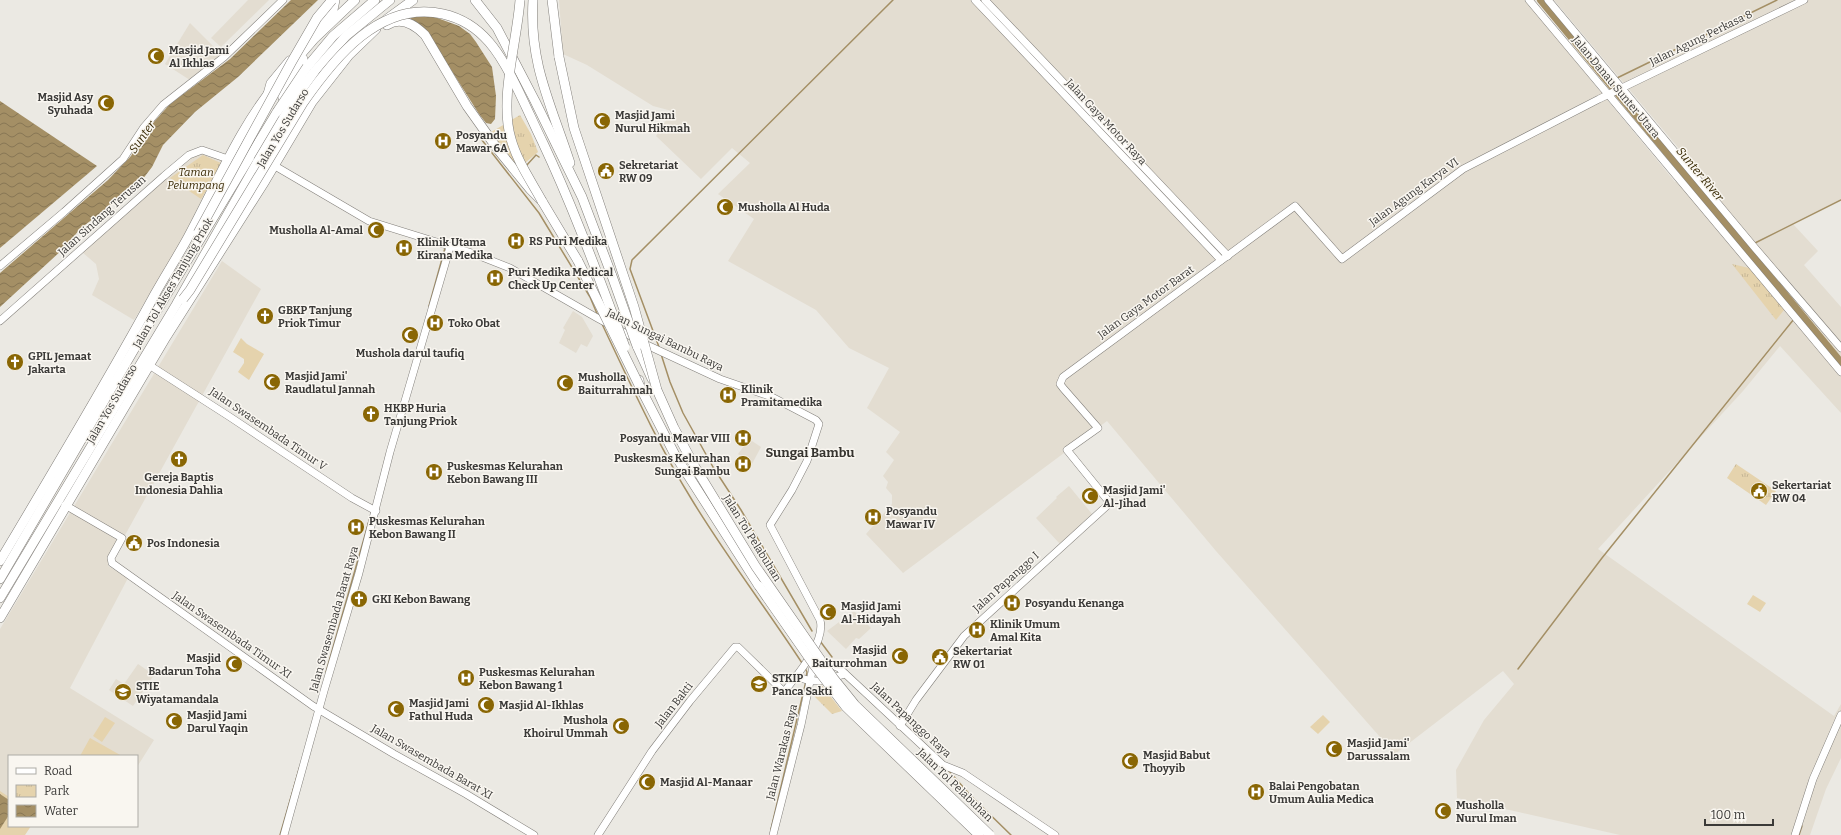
<svg xmlns="http://www.w3.org/2000/svg" width="1841" height="835" font-family="Bitter,serif">
<defs>
<pattern id="park-tufts" width="24" height="20" patternUnits="userSpaceOnUse"><rect width="24" height="20" fill="#e5d3ad"/><path d="M3 7l-1-3M5 7V3M7 7l1-3M15 17l-1-3M17 17v-4M19 17l1-3" fill="none" stroke="#c5b696"/></pattern>
<pattern id="water-waves" width="16" height="10" patternUnits="userSpaceOnUse"><rect width="16" height="10" fill="#a48f65"/><path d="M0 5q4-4 8 0t8 0" fill="none" stroke="#877654"/></pattern>
</defs>
<rect width="100%" height="100%" fill="#ebe9e3"/>
<g fill="#e3ddd1">
<polygon points="248,0 269,0 221,47 211,38"/>
<polygon points="559,0 1525,0 1675,182 1697,170 1554,0 1841,0 1841,200 1793,224 1818,251 1804,265 1841,307 1841,413 1780,346 1743,391 1598,549 1834,716 1841,704 1841,758 1826,789 1810,835 1620,835 1457,798 1456,770 1484,720 1514,684 1503,671 1395,754 1216,551 1107,421 903,573 866,534 892,504 892,495 886,488 888,482 883,476 894,460 886,452 900,432 867,408 889,368 849,348 816,310 728,261 754,219 718,194 750,163 732,148 701,179 656,136 672,111 653,106 587,65 563,54"/>
<polygon points="190,23 224,57 193,82 165,64"/>
<polygon points="202,152 229,162 134,320 92,295 99,279 96,264 82,252 184,162"/>
<polygon points="222,261 261,289 108,566 128,578 70,688 154,740 137,767 137,756 9,756 9,826 0,835 0,629"/>
<polygon points="573,311 582,317 593,336 587,347 581,344 576,353 559,343 565,330 563,328"/>
<polygon points="749,439 761,447 752,464 738,454"/>
<polygon points="1069,486 1092,514 1060,544 1036,518 1057,498 1056,497"/>
<polygon points="854,611 871,628 859,639 856,638 846,649 827,631"/>
<polygon points="138,664 154,675 133,706 109,690 116,679 124,684"/>
</g>
<g fill="#e5d3ad">
<polygon points="241,338 247,344 264,354 249,380 238,372 244,363 244,359 233,352"/>
<polygon points="1753,595 1766,603 1760,612 1747,604"/>
<polygon points="1323,715 1330,722 1318,734 1310,727"/>
<polygon points="105,717 115,723 102,742 93,736"/>
<polygon points="90,738 122,756 80,756"/>
<polygon points="0,791 9,797 9,826 31,826 25,835 0,835"/>
</g>
<g fill="url(#park-tufts)">
<polygon points="520,115 531,134 538,152 512,174 486,135"/>
<polygon points="203,155 223,164 201,199 170,178"/>
<polygon points="1732,264 1749,268 1784,310 1776,320"/>
<polygon points="1736,464 1776,491 1766,505 1727,478"/>
<polygon points="820,683 842,711 832,714 812,694"/>
</g>
<g fill="url(#water-waves)">
<polygon points="291,0 318,0 238,77 195,112 163,145 152,167 139,184 81,228 63,249 0,307 0,273 108,180 131,156 143,134 170,104 230,59"/>
<polygon points="432,16 459,26 470,34 476,42 492,67 496,96 495,119 491,124 486,123 479,114 427,32 409,17"/>
<polygon points="0,101 97,166 0,248"/>
<polygon points="0,794 9,800 9,815 0,829"/>
</g>
<g fill="none" stroke-linecap="round" stroke-linejoin="round">
<g stroke="#a48f65" stroke-width="1.5">
<polyline points="1617,78 1777,0"/>
<polyline points="1608,83 1612,81"/>
<polyline points="478,135 539,213 590,297 598,316"/>
<polyline points="526,166 536,155 539,157"/>
<polyline points="1755,243 1841,200"/>
<polyline points="1745,248 1750,246"/>
<polyline points="429,306 445,248"/>
<path d="M602,324C631,385 657,443 692,500C726,556 766,608 802,663"/>
<polyline points="659,347 630,269 632,260 893,0"/>
<polyline points="661,354 670,382 683,413 713,467 741,510 812,631"/>
<polyline points="820,641 832,657"/>
<polyline points="805,668 807,672 806,678"/>
<polyline points="1518,669 1602,558 1794,319"/>
<polyline points="326,672 371,514"/>
<polyline points="949,771 971,796 1011,835"/>
<polyline points="771,829 806,681"/>
<polyline points="280,835 300,766"/>
<polyline points="1799,835 1802,826"/>
</g>
<polyline stroke="#a48f65" stroke-width="8" points="1541,0 1841,363"/>
<g stroke="#827f7a" stroke-width="8">
<g id="secondary">
<polyline points="975,0 1221,260"/>
<polyline points="985,0 1228,256"/>
<polyline points="1529,0 1841,372"/>
<polyline points="1548,0 1755,248 1841,348"/>
<polyline points="308,39 334,10 336,0"/>
<polyline points="267,94 270,83 289,60"/>
<path d="M275,166L369,221L472,253L510,268L599,319L649,346L720,379L772,397L816,420L819,424L807,461L792,490L770,525L820,620C826,642 797,675 784,692L738,647H735L690,701L652,751L598,835"/>
<polyline points="0,266 64,212 123,159 144,127 163,105 224,57 283,0"/>
<polyline points="0,321 164,176 189,155 202,150 228,159"/>
<polyline points="149,365 230,417 352,498 376,511"/>
<polyline points="65,505 122,538 111,558 112,563 313,706 394,754 466,794 534,835"/>
<polyline points="820,660 839,668 943,765 963,773 1055,835"/>
<path d="M796,676C816,685 826,680 845,674"/>
<polyline points="900,726 916,700 964,636 1110,503 1067,450 1098,428 1063,388 1060,384 1063,377 1295,206 1342,259 1463,169 1599,99 1804,0"/>
<polyline points="284,835 324,691 359,573 390,452 450,247"/>
<polyline points="773,835 801,725 814,662"/>
<polyline points="1795,835 1813,779 1841,715"/>
</g>
</g>
<g stroke="#827f7a" stroke-width="10">
<g id="highway">
<polyline points="475,0 497,28 535,101 582,197 612,276"/>
<path d="M533,0C529,64 551,104 570,163"/>
<polyline points="552,0 559,57"/>
<polyline points="387,19 413,0"/>
<path d="M387,25C401,16 415,25 425,35L467,106L499,151L530,189L542,201L578,261"/>
<polyline points="294,62 314,39 355,0"/>
<polyline points="307,67 333,36 375,0"/>
<polyline points="314,72 346,36 390,0"/>
<polyline points="291,104 283,98 281,89 303,59"/>
<polyline points="637,346 652,379"/>
<polyline points="639,380 640,387 675,455 759,586"/>
<path d="M0,561C53,472 106,384 155,294C165,276 176,259 186,241C216,186 239,127 280,79"/>
<polyline points="0,579 150,322 277,112"/>
<polyline points="0,598 176,305 258,161"/>
<polyline points="0,618 166,337 265,181 312,102 349,55 376,29"/>
</g>
</g>
<use href="#secondary" stroke="#fff" stroke-width="7"/>
<use href="#highway" stroke="#fff" stroke-width="9"/>
<g stroke="#827f7a" stroke-width="10" stroke-linecap="butt">
<g id="highway-bridge">
<path d="M520,0C517,42 499,99 511,139C517,161 531,181 542,201"/>
<polyline points="559,57 574,128 634,307 657,390 674,428 695,467 756,567 834,679 855,705 990,835"/>
<polyline points="277,112 307,67"/>
<polyline points="258,161 296,97 314,72"/>
<polyline points="198,233 291,63 317,18 332,0"/>
<polyline points="578,261 640,387"/>
<polyline points="612,276 637,346"/>
<path d="M183,299L190,290L303,103C334,58 380,0 443,14C461,18 476,27 489,42C510,66 528,113 543,143C574,209 599,278 625,347"/>
<polyline points="759,586 814,665 846,707 979,835"/>
</g>
</g>
<use href="#highway-bridge" stroke="#fff" stroke-width="9"/>
</g>
<defs>
<g id="mosque-disc" transform="scale(0.9)"><circle r="9.5" fill="#896604" stroke="#f9f6f0"/><path d="M3.5-4.9A6 6 0 1 0 3.5 4.9A5 5 0 1 1 3.5-4.9Z" fill="#fff"/></g>
<g id="hospital-disc" transform="scale(0.9)"><circle r="9.5" fill="#896604" stroke="#f9f6f0"/><path d="M-5-5h3v3.5h4V-5h3V5h-3V1.5h-4V5h-3Z" fill="#fff"/></g>
<g id="civic-disc" transform="scale(0.9)"><circle r="9.5" fill="#896604" stroke="#f9f6f0"/><path d="M-.6-6.5H3V-4.5H.6V-3L4-1V1h2V6H-6V1h2V-1L-.6-3ZM-1.2 2.5V6h2.4V2.5Z" fill="#fff"/></g>
<g id="church-disc" transform="scale(0.9)"><circle r="9.5" fill="#896604" stroke="#f9f6f0"/><path d="M-1.2-6h2.4v3.5h3.3v2.4h-3.3V6h-2.4V-.1h-3.3v-2.4h3.3Z" fill="#fff"/></g>
<g id="university-disc" transform="scale(0.9)"><circle r="9.5" fill="#896604" stroke="#f9f6f0"/><path d="M0-5L7-2L0 1L-7-2ZM-4 1L0 2.5L4 1V4Q0 6-4 4Z" fill="#fff"/></g>
</defs>
<g fill-rule="evenodd">
<use href="#mosque-disc" x="156" y="56"/>
<use href="#mosque-disc" x="106" y="103"/>
<use href="#mosque-disc" x="602" y="121"/>
<use href="#hospital-disc" x="443" y="141"/>
<use href="#civic-disc" x="606" y="171"/>
<use href="#mosque-disc" x="725" y="207"/>
<use href="#mosque-disc" x="376" y="230"/>
<use href="#hospital-disc" x="516" y="241"/>
<use href="#hospital-disc" x="404" y="248"/>
<use href="#hospital-disc" x="495" y="278"/>
<use href="#church-disc" x="265" y="316"/>
<use href="#hospital-disc" x="435" y="323"/>
<use href="#mosque-disc" x="410" y="335"/>
<use href="#church-disc" x="15" y="362"/>
<use href="#mosque-disc" x="272" y="382"/>
<use href="#mosque-disc" x="565" y="383"/>
<use href="#hospital-disc" x="728" y="395"/>
<use href="#church-disc" x="371" y="414"/>
<use href="#hospital-disc" x="743" y="438"/>
<use href="#church-disc" x="179" y="459"/>
<use href="#hospital-disc" x="743" y="464"/>
<use href="#hospital-disc" x="434" y="472"/>
<use href="#civic-disc" x="1759" y="491"/>
<use href="#mosque-disc" x="1090" y="496"/>
<use href="#hospital-disc" x="873" y="517"/>
<use href="#hospital-disc" x="356" y="527"/>
<use href="#civic-disc" x="134" y="543"/>
<use href="#church-disc" x="359" y="599"/>
<use href="#hospital-disc" x="1012" y="603"/>
<use href="#mosque-disc" x="828" y="612"/>
<use href="#hospital-disc" x="977" y="630"/>
<use href="#mosque-disc" x="900" y="656"/>
<use href="#civic-disc" x="940" y="657"/>
<use href="#mosque-disc" x="234" y="664"/>
<use href="#hospital-disc" x="466" y="678"/>
<use href="#university-disc" x="759" y="684"/>
<use href="#university-disc" x="123" y="692"/>
<use href="#mosque-disc" x="486" y="705"/>
<use href="#mosque-disc" x="396" y="709"/>
<use href="#mosque-disc" x="174" y="721"/>
<use href="#mosque-disc" x="621" y="726"/>
<use href="#mosque-disc" x="1334" y="749"/>
<use href="#mosque-disc" x="1130" y="761"/>
<use href="#mosque-disc" x="647" y="782"/>
<use href="#hospital-disc" x="1256" y="792"/>
<use href="#mosque-disc" x="1443" y="811"/>
</g>
<g text-anchor="middle" dominant-baseline="central" stroke-width="3" stroke-linejoin="round" paint-order="stroke">
<g font-size="11" fill="#3b3a38" stroke="#f9f6f0">
<text transform="translate(1701 38) rotate(-26)">Jalan Agung Perkasa 8</text>
<text transform="translate(1616 87) rotate(50)">Jalan Danau Sunter Utara</text>
<text transform="translate(1106 122) rotate(47)">Jalan Gaya Motor Raya</text>
<text transform="translate(283 128) rotate(-59)">Jalan Yos Sudarso</text>
<text transform="translate(1414 192) rotate(-36)">Jalan Agung Karya VI</text>
<text transform="translate(102 216) rotate(-42)">Jalan Sindang Terusan</text>
<text transform="translate(173 283) rotate(-60)">Jalan Tol Akses Tanjung Priok</text>
<text transform="translate(1146 302) rotate(-36)">Jalan Gaya Motor Barat</text>
<text transform="translate(665 340) rotate(26)">Jalan Sungai Bambu Raya</text>
<text transform="translate(112 404) rotate(-60)">Jalan Yos Sudarso</text>
<text transform="translate(268 429) rotate(34)">Jalan Swasembada Timur V</text>
<text transform="translate(752 538) rotate(58)">Jalan Tol Pelabuhan</text>
<text transform="translate(1006 582) rotate(-42)">Jalan Papanggo I</text>
<text transform="translate(334 619) rotate(-74)">Jalan Swasembada Barat Raya</text>
<text transform="translate(232 635) rotate(35)">Jalan Swasembada Timur XI</text>
<text transform="translate(674 705) rotate(-52)">Jalan Bakti</text>
<text transform="translate(911 720) rotate(43)">Jalan Papanggo Raya</text>
<text transform="translate(782 752) rotate(-76)">Jalan Warakas Raya</text>
<text transform="translate(432 762) rotate(30)">Jalan Swasembada Barat XI</text>
<text transform="translate(955 785) rotate(44)">Jalan Tol Pelabuhan</text>
</g>
<g font-size="11" font-weight="bold" fill="#3b3a38" stroke="#f9f6f0" text-anchor="start">
<text x="169" y="50">Masjid Jami<tspan x="169" dy="13">Al Ikhlas</tspan></text>
<text x="93" y="97" text-anchor="end">Masjid Asy<tspan x="93" dy="13">Syuhada</tspan></text>
<text x="615" y="115">Masjid Jami<tspan x="615" dy="13">Nurul Hikmah</tspan></text>
<text x="456" y="135">Posyandu<tspan x="456" dy="13">Mawar 6A</tspan></text>
<text x="619" y="165">Sekretariat<tspan x="619" dy="13">RW 09</tspan></text>
<text x="738" y="207">Musholla Al Huda</text>
<text x="363" y="230" text-anchor="end">Musholla Al-Amal</text>
<text x="529" y="241">RS Puri Medika</text>
<text x="417" y="242">Klinik Utama<tspan x="417" dy="13">Kirana Medika</tspan></text>
<text x="508" y="272">Puri Medika Medical<tspan x="508" dy="13">Check Up Center</tspan></text>
<text x="278" y="310">GBKP Tanjung<tspan x="278" dy="13">Priok Timur</tspan></text>
<text x="448" y="323">Toko Obat</text>
<text x="410" y="353" text-anchor="middle">Mushola darul taufiq</text>
<text x="28" y="356">GPIL Jemaat<tspan x="28" dy="13">Jakarta</tspan></text>
<text x="285" y="376">Masjid Jami'<tspan x="285" dy="13">Raudlatul Jannah</tspan></text>
<text x="578" y="377">Musholla<tspan x="578" dy="13">Baiturrahmah</tspan></text>
<text x="741" y="389">Klinik<tspan x="741" dy="13">Pramitamedika</tspan></text>
<text x="384" y="408">HKBP Huria<tspan x="384" dy="13">Tanjung Priok</tspan></text>
<text x="730" y="438" text-anchor="end">Posyandu Mawar VIII</text>
<text x="730" y="458" text-anchor="end">Puskesmas Kelurahan<tspan x="730" dy="13">Sungai Bambu</tspan></text>
<text x="447" y="466">Puskesmas Kelurahan<tspan x="447" dy="13">Kebon Bawang III</tspan></text>
<text x="179" y="477" text-anchor="middle">Gereja Baptis<tspan x="179" dy="13">Indonesia Dahlia</tspan></text>
<text x="1772" y="485">Sekertariat<tspan x="1772" dy="13">RW 04</tspan></text>
<text x="1103" y="490">Masjid Jami'<tspan x="1103" dy="13">Al-Jihad</tspan></text>
<text x="886" y="511">Posyandu<tspan x="886" dy="13">Mawar IV</tspan></text>
<text x="369" y="521">Puskesmas Kelurahan<tspan x="369" dy="13">Kebon Bawang II</tspan></text>
<text x="147" y="543">Pos Indonesia</text>
<text x="372" y="599">GKI Kebon Bawang</text>
<text x="1025" y="603">Posyandu Kenanga</text>
<text x="841" y="606">Masjid Jami<tspan x="841" dy="13">Al-Hidayah</tspan></text>
<text x="990" y="624">Klinik Umum<tspan x="990" dy="13">Amal Kita</tspan></text>
<text x="887" y="650" text-anchor="end">Masjid<tspan x="887" dy="13">Baiturrohman</tspan></text>
<text x="953" y="651">Sekertariat<tspan x="953" dy="13">RW 01</tspan></text>
<text x="221" y="658" text-anchor="end">Masjid<tspan x="221" dy="13">Badarun Toha</tspan></text>
<text x="479" y="672">Puskesmas Kelurahan<tspan x="479" dy="13">Kebon Bawang 1</tspan></text>
<text x="772" y="678">STKIP<tspan x="772" dy="13">Panca Sakti</tspan></text>
<text x="136" y="686">STIE<tspan x="136" dy="13">Wiyatamandala</tspan></text>
<text x="409" y="703">Masjid Jami<tspan x="409" dy="13">Fathul Huda</tspan></text>
<text x="499" y="705">Masjid Al-Ikhlas</text>
<text x="187" y="715">Masjid Jami<tspan x="187" dy="13">Darul Yaqin</tspan></text>
<text x="608" y="720" text-anchor="end">Mushola<tspan x="608" dy="13">Khoirul Ummah</tspan></text>
<text x="1347" y="743">Masjid Jami'<tspan x="1347" dy="13">Darussalam</tspan></text>
<text x="1143" y="755">Masjid Babut<tspan x="1143" dy="13">Thoyyib</tspan></text>
<text x="660" y="782">Masjid Al-Manaar</text>
<text x="1269" y="786">Balai Pengobatan<tspan x="1269" dy="13">Umum Aulia Medica</tspan></text>
<text x="1456" y="805">Musholla<tspan x="1456" dy="13">Nurul Iman</tspan></text>
</g>
<g font-size="11" font-style="italic" fill="#392904" stroke="#f9f6f0">
<text x="196" y="172">Taman<tspan x="196" dy="13">Pelumpang</tspan></text>
</g>
<g font-size="12" font-style="italic" fill="#382904" stroke="#f9f6f0">
<text transform="translate(142 137) rotate(-55)">Sunter</text>
<text transform="translate(1700 174) rotate(50)">Sunter River</text>
</g>
<g font-size="13" font-weight="bold" fill="#373530" stroke="#f9f6f0">
<text x="810" y="452">Sungai Bambu</text>
</g>
</g>
<rect x="8" y="755" width="130" height="72" fill="#f9f6f0" stroke="#adaba6"/>
<rect x="16" y="768" width="20" height="6" fill="#ffffff" stroke="#adaba6"/>
<text x="44" y="775" font-size="12" fill="#3b3a38">Road</text>
<rect x="16" y="785" width="20" height="12" fill="url(#park-tufts)" stroke="#adaba6"/>
<text x="44" y="795" font-size="12" fill="#3b3a38">Park</text>
<rect x="16" y="805" width="20" height="12" fill="url(#water-waves)" stroke="#adaba6"/>
<text x="44" y="815" font-size="12" fill="#3b3a38">Water</text>
<path d="M1705 819v6h68v-6" fill="none" stroke="#3b3a38" stroke-width="2"/>
<text x="1711" y="819" font-size="12" fill="#3b3a38" stroke="#f9f6f0" stroke-width="3" paint-order="stroke">100 m</text>
</svg>
